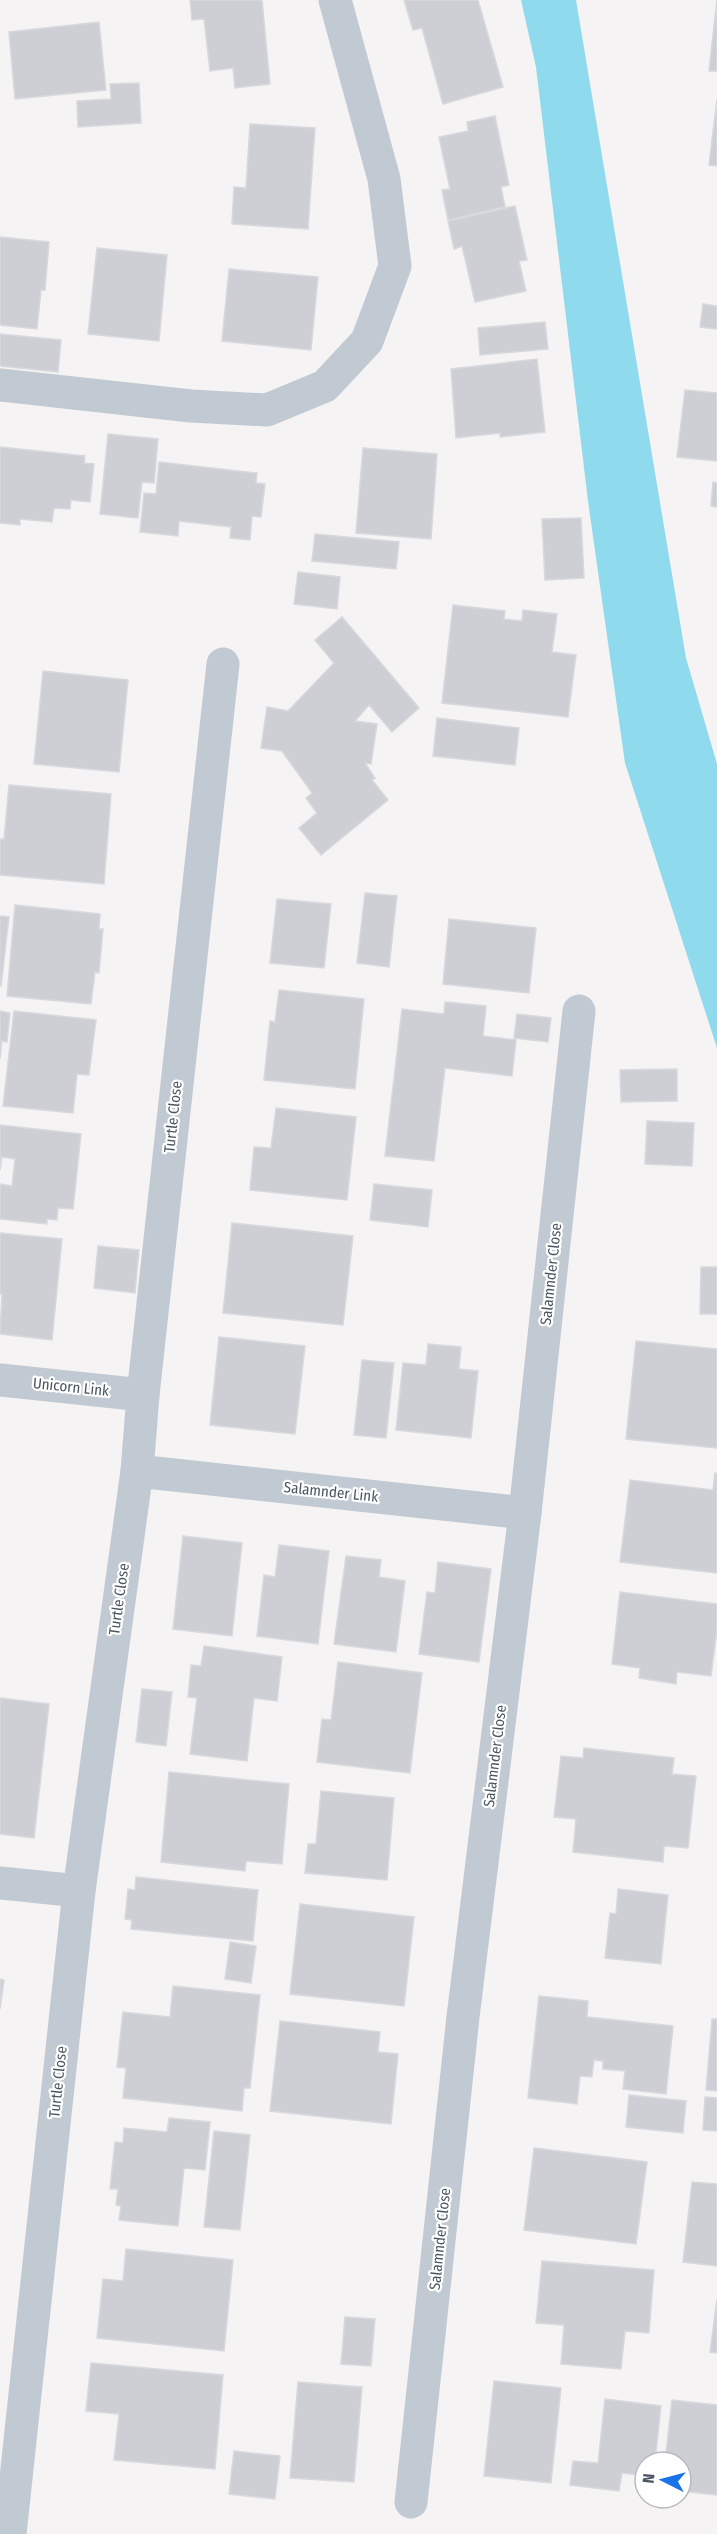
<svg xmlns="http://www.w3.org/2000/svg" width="717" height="2534" font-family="'Fira Sans Condensed',sans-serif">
<rect width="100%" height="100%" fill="#f5f3f3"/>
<polygon fill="#90daee" points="521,0 576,0 686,658 717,764 717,1048 625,763 588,501 536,67"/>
<g fill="#cdcfd5" stroke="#d7d9de" stroke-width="1.5">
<polygon points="190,0 262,0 270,84 235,88 233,68 210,71 204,19 192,20"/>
<polygon points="404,0 478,0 503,87 443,104 422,28 413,30"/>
<polygon points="717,0 717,71 709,71"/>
<polygon points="99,22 106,90 15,99 9,32"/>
<polygon points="139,83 141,123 78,127 77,101 111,99 110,84"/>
<polygon points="717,99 717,166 709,165"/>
<polygon points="495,116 509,185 501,187 505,207 448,220 442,190 450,189 439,137 468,131 467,122"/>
<polygon points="250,124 315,128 308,229 232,224 234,187 246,188"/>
<polygon points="515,206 527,260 519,261 526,291 475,302 462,246 454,249 448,221"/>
<polygon points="0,237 49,242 45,290 41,290 37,329 0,325"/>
<polygon points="97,248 167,255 159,341 88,334"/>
<polygon points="229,269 318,277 311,350 222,341"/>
<polygon points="703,304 717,306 717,329 700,327"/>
<polygon points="545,322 548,349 480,355 478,328"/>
<polygon points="0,334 61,340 58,372 0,366"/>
<polygon points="537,359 545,432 500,437 500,433 456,438 451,369"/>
<polygon points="685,390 717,393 717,461 677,457"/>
<polygon points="108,434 158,439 154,483 142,482 138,518 100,514"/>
<polygon points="0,447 85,456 84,463 94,464 90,502 71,500 70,509 54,508 52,522 20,519 20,525 0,523"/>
<polygon points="363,448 437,454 431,539 356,533"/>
<polygon points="159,462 257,473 256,483 265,484 261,517 252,516 250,540 230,538 231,527 179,521 178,536 140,532 144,493 156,494"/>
<polygon points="713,482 717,483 717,507 711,506"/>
<polygon points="581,518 584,578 545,580 542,519"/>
<polygon points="315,534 399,542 396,569 312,561"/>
<polygon points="298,572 340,577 337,609 294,604"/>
<polygon points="453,605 505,611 504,619 522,621 523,610 557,614 552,652 576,655 568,717 442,703"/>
<polygon points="342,617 419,708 392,732 369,705 355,721 377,724 371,764 365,763 375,778 372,780 388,800 321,855 299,828 317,813 306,798 312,793 282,751 261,748 267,707 288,711 334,663 315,640"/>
<polygon points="43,671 128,680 119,772 34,764"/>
<polygon points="437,718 519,728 515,765 433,756"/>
<polygon points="9,785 111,794 104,884 0,875 0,839 4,839"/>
<polygon points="365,893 397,896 389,967 357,963"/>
<polygon points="277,899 331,904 324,968 270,963"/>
<polygon points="15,905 100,914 99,929 103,929 99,973 95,972 91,1004 7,996"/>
<polygon points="0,916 9,917 1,986 0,986"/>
<polygon points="449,919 536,928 529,993 443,984"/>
<polygon points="279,990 364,999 355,1089 264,1080 270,1021 275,1022"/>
<polygon points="445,1002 486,1006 483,1036 516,1040 512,1076 445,1068 434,1161 385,1156 402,1009 444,1014"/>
<polygon points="0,1011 10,1013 7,1042 2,1041 0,1059"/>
<polygon points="14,1011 96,1020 89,1075 77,1074 73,1113 3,1106"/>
<polygon points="517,1014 551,1018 548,1042 514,1038"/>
<polygon points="677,1069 677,1101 621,1102 620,1070"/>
<polygon points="276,1108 356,1117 347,1200 250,1190 254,1147 271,1148"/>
<polygon points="647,1121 694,1123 692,1166 645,1164"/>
<polygon points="0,1125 81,1134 73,1209 58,1208 57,1220 47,1219 47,1224 0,1219 0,1184 12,1186 15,1159 2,1157 0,1170"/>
<polygon points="374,1184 432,1190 428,1227 370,1220"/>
<polygon points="232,1223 353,1236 343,1325 223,1313"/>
<polygon points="0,1233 62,1239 52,1340 0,1334 2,1294 0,1294"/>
<polygon points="98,1246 139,1250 135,1293 94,1288"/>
<polygon points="701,1267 717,1267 717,1314 700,1314"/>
<polygon points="219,1337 305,1346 295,1434 210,1425"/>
<polygon points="636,1341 717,1349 717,1448 626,1439"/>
<polygon points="428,1344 461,1347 459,1369 478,1371 471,1438 396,1430 403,1363 426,1365"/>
<polygon points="362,1360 394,1363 386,1438 354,1435"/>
<polygon points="715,1473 717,1474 717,1573 620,1562 630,1480 713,1490"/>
<polygon points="183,1536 242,1543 232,1636 173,1629"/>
<polygon points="279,1545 329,1551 318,1644 257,1636 264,1575 275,1577"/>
<polygon points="346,1556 381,1560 379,1577 405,1581 396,1652 334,1644"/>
<polygon points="438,1562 491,1569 479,1662 419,1654 427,1592 435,1593"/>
<polygon points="620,1592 717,1604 717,1629 711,1676 677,1672 676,1684 639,1678 640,1668 612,1664"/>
<polygon points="204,1646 282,1657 277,1701 254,1698 247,1761 190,1754 197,1698 188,1697 191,1665 201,1666"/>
<polygon points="338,1662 422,1673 410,1773 317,1762 322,1719 331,1720"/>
<polygon points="142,1689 172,1692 166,1746 136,1742"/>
<polygon points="0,1698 49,1704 34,1838 0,1834"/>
<polygon points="584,1748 674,1758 672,1774 696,1776 688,1848 664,1846 663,1862 573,1852 576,1819 554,1817 561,1756 583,1758"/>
<polygon points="169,1772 289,1784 282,1864 246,1861 245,1871 161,1862"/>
<polygon points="321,1791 394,1798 387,1880 305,1873 308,1844 316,1844"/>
<polygon points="136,1877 258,1890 253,1941 131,1929 132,1920 125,1919 128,1889 135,1890"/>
<polygon points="618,1889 668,1895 661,1964 605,1958 610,1913 616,1914"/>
<polygon points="300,1904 414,1917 404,2006 290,1994"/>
<polygon points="230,1942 256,1946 251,1983 225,1979"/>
<polygon points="0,1979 4,1980 0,2009"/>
<polygon points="173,1986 260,1995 250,2088 244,2088 242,2111 123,2098 126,2068 117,2067 123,2012 170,2017"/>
<polygon points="539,1996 588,2001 587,2017 673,2026 666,2094 623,2089 625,2071 603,2069 603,2061 594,2060 592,2077 580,2076 577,2104 528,2098"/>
<polygon points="712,2019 717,2019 717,2091 706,2090"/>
<polygon points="280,2021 380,2032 378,2052 398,2054 391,2124 270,2111"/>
<polygon points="629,2095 686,2101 683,2133 626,2127"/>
<polygon points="705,2097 717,2098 717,2131 703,2130"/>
<polygon points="169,2118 210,2122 205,2170 184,2168 178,2226 119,2220 121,2206 116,2205 118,2189 110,2189 115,2142 123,2143 124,2128 167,2132"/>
<polygon points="214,2131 250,2135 240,2230 204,2227"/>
<polygon points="534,2148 647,2162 636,2244 524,2230"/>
<polygon points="692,2182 717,2184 717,2266 683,2262"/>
<polygon points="126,2249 233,2260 224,2351 97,2338 103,2279 123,2281"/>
<polygon points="542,2261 654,2270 649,2333 625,2331 621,2369 561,2364 564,2325 536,2323"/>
<polygon points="717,2299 717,2353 710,2352"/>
<polygon points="345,2317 375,2319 371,2366 341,2364"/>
<polygon points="91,2363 223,2375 215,2469 114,2460 119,2414 86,2411"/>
<polygon points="494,2381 561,2388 551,2483 484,2476"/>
<polygon points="298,2382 362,2387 354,2482 290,2478"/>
<polygon points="605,2399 661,2406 655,2462 645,2462 645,2476 622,2473 619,2491 570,2485 573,2461 598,2463"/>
<polygon points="672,2400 717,2405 717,2495 681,2491 681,2462 665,2462"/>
<polygon points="234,2451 280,2456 275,2499 229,2494"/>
</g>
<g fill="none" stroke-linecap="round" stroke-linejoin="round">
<g stroke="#c1cad2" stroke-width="33">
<polyline points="0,385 191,406 267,410 325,386 367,341 395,266 384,179 335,0"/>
<polyline points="0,1380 143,1395"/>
<polyline points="137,1471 525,1513"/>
<polyline points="0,1883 79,1891"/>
<polyline points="411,2502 463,2017 525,1513 579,1011"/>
<polyline points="10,2534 79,1891 137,1471 143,1395 223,664"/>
</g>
</g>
<g text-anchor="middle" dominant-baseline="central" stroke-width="4.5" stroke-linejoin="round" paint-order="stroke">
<g font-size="15" fill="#4a5661" stroke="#fff">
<text transform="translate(173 1117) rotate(-84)">Turtle Close</text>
<text transform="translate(551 1274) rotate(-84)">Salamnder Close</text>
<text transform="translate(71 1387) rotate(6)">Unicorn Link</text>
<text transform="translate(331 1492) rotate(6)">Salamnder Link</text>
<text transform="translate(119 1599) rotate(-82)">Turtle Close</text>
<text transform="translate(495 1756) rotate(-83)">Salamnder Close</text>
<text transform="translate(58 2082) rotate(-84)">Turtle Close</text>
<text transform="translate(440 2239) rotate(-84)">Salamnder Close</text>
</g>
</g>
<g transform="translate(663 2480) rotate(276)"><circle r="28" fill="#ffffff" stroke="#b7bbc0" stroke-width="1.5"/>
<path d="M0-4.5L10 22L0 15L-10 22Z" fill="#1a73e8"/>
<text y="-9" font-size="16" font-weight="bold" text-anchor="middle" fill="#4a5661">N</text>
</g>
</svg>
